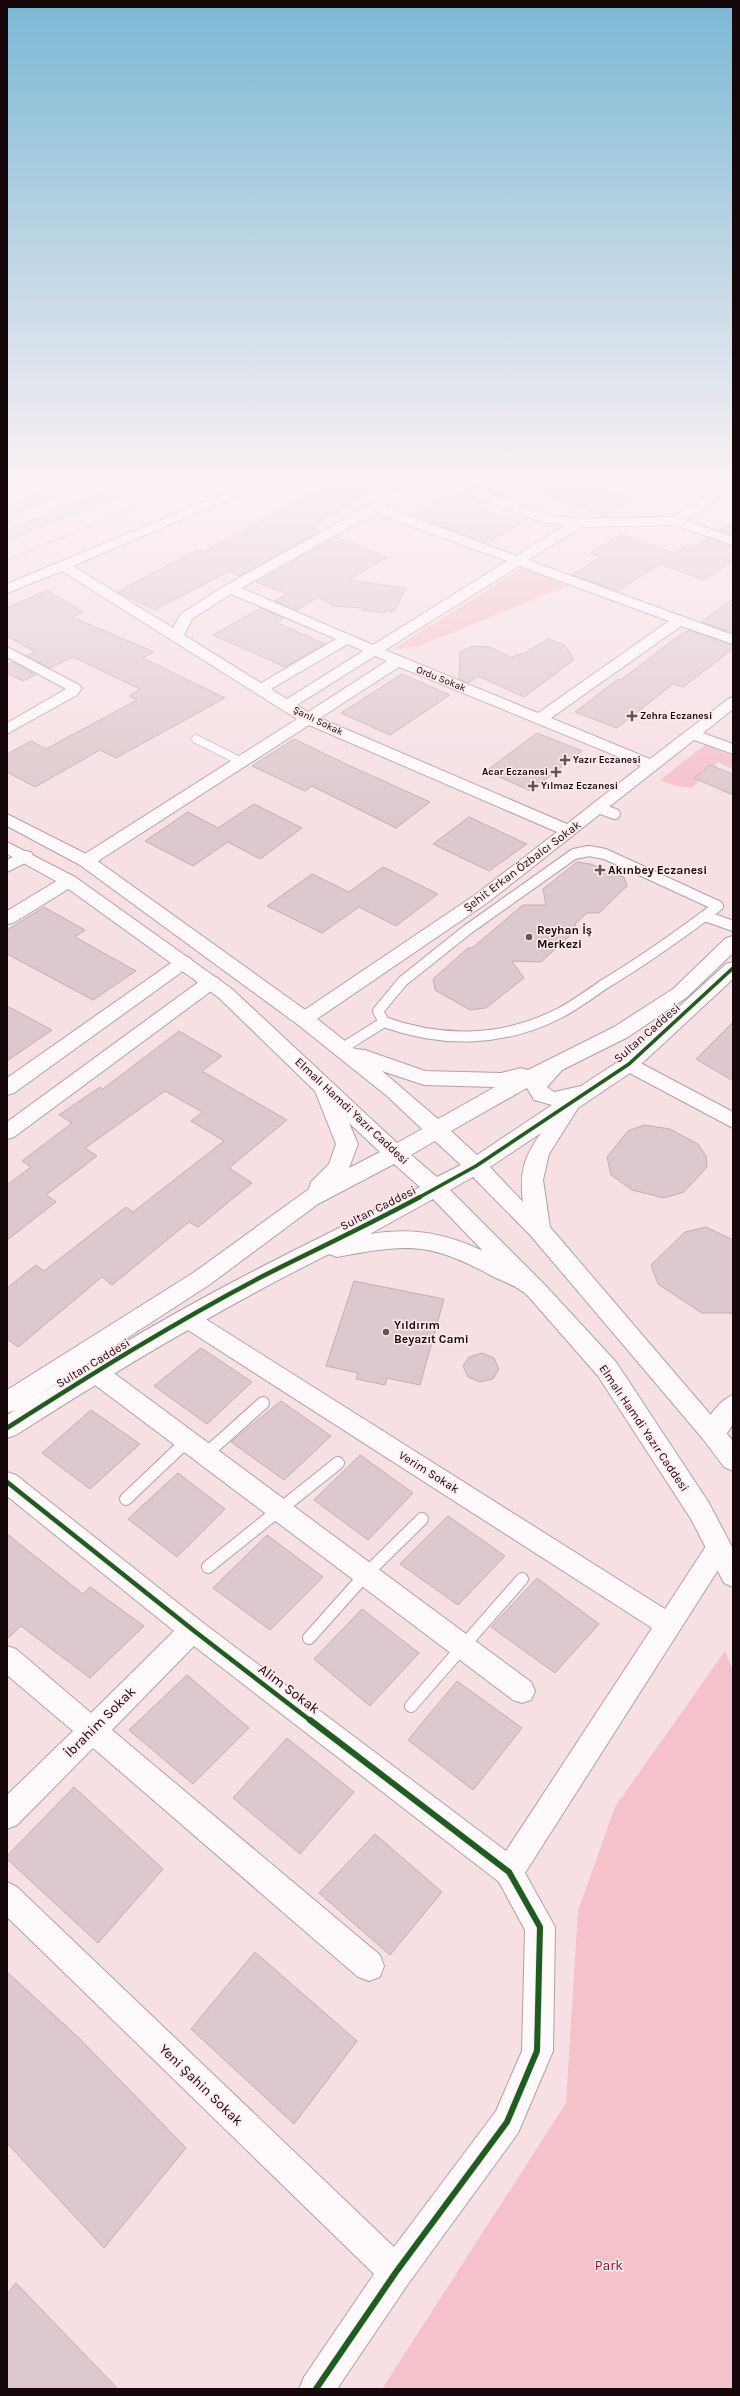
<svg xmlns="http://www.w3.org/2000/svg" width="740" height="2396" font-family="Karla,sans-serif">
<rect width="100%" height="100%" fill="#f6e0e4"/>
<g fill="#f5c1cb">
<polygon points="524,567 567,586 419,646 393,649"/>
<polygon points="705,745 733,756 733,769 718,762 692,788 677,786 660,780"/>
<polygon points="725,1651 733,1671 733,2389 382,2389 566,2103 578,1911 615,1807"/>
</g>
<g fill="#ddc9cd" stroke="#c2afb2">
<polygon points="339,479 393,479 310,527 321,531 240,576 229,571 155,610 117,592 197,550 203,552"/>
<polygon points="475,479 576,479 634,499 605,516 518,486 500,496 467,483"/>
<polygon points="455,491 487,503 477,508 521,523 488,543 412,516"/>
<polygon points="733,521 733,535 719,531"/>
<polygon points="621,534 674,553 687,545 694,547 708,538 733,546 733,561 704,580 660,564 618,591 572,575 601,557 590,553"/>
<polygon points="336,537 388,557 348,580 406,588 394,612 386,611 384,613 362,610 363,608 333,606 318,597 296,610 275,601 287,594 256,582"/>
<polygon points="47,590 83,612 72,617 154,652 143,658 225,698 116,758 100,750 35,787 7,772 7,754 31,741 46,749 137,700 129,696 140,689 73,657 50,668 26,656 35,652 7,636 7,608"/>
<polygon points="733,599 733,633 701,622"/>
<polygon points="261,608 283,618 276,622 325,644 285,667 213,635"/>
<polygon points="689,630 733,645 733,649 683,687 673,684 617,728 575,712 618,679 621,680 674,639"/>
<polygon points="548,639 565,645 574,660 524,697 478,676 468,683 459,679 460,652 473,646 490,647 511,657 524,653"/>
<polygon points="13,662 36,675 23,681 7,673 7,665"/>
<polygon points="402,674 450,695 390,735 341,713"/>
<polygon points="537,733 582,751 531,791 486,771"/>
<polygon points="294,739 346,764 430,802 396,828 312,786 305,791 252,766"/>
<polygon points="710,765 733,774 733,795 694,778"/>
<polygon points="254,804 302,828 260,859 228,842 193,866 145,841 188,812 218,828"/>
<polygon points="469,817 527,844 489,871 433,844"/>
<polygon points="577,862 590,864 624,877 627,886 599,913 587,913 575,924 576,930 541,962 512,961 524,978 486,1008 470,1010 435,990 433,979 468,948 472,948 523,905 546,905 543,889"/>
<polygon points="383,867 438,894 396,926 359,907 322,933 267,906 312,874 349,892"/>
<polygon points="44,907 85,930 75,937 136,971 93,1000 7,954 7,930"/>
<polygon points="7,1006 52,1030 7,1061"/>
<polygon points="733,1022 733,1081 696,1059"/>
<polygon points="179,1031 222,1056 202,1071 287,1120 229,1168 252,1183 198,1227 189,1222 112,1285 102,1277 18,1347 7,1339 7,1288 36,1265 44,1271 126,1207 133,1212 224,1141 191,1121 202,1112 165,1091 85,1148 97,1156 46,1195 56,1202 7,1240 7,1185 31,1167 22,1161 72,1123 59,1115 100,1087 103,1089"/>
<polygon points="644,1125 670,1129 698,1144 706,1156 707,1167 684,1192 664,1198 632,1190 611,1175 607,1157 628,1131"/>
<polygon points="706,1227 733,1240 733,1313 702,1313 658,1284 651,1265 685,1232"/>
<polygon points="354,1281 444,1299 420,1385 387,1378 385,1385 356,1379 358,1373 326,1366"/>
<polygon points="201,1348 252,1382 207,1424 154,1386"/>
<polygon points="482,1353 494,1358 499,1369 493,1379 480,1382 468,1377 463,1366 469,1357"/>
<polygon points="281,1401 331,1436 284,1480 231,1442"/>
<polygon points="91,1410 140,1444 90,1489 42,1453"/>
<polygon points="360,1455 413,1493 368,1540 314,1500"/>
<polygon points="178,1473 225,1509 177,1557 128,1519"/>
<polygon points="448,1516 505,1556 458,1605 400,1564"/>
<polygon points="7,1534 83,1594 90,1587 144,1626 90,1678 21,1626 7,1639"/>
<polygon points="267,1535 323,1577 270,1630 213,1588"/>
<polygon points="537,1578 599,1624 555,1673 491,1627"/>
<polygon points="362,1609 419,1653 370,1706 314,1659"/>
<polygon points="187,1675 249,1728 193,1784 129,1730"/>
<polygon points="457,1681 522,1728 473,1790 408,1740"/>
<polygon points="287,1738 354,1792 300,1854 233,1798"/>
<polygon points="74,1787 163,1869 98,1943 7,1859 7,1856"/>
<polygon points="375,1834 442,1892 390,1955 319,1893"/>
<polygon points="255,1952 357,2041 294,2124 191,2029"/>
<polygon points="7,1972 79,2038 186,2148 104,2248 7,2143"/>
<polygon points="16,2283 118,2389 7,2389 7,2294"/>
</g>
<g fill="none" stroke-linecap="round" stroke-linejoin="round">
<g stroke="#b2a0a3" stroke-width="9">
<polyline id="lane-far2" points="196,739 240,761"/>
</g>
<g stroke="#b2a0a3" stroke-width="12">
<g id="lane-far1">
<polyline points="598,808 615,814"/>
<path d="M589,851L605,854L718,906C681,934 643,961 603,985C589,995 575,1005 560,1013C504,1042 442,1043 384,1022L378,1011L403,981L467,930L574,854Z"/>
<polyline points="705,916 733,926"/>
<polyline points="341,1049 384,1022"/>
</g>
</g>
<g stroke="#b2a0a3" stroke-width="14">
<g id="lane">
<polyline points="206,1454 263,1403"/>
<polyline points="126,1499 187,1441"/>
<polyline points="208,1567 338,1463"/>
<polyline points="309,1638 366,1574 422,1519"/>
<polyline points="411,1706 522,1579"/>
</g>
</g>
<g stroke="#b2a0a3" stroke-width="2">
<g id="street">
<path d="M259,479H276L73,566L173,628L181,614L221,588L404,486L424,479H451L548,515L578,519L672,517L733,481V490L685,520L733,537V545L674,525L581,527L528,560L733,635V644L681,626L551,718L650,759L728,699L733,697V709L703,733L733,744V754L694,740L487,903L311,1023L304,1025L297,1023L295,1019L297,1015L475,895L557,832L309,725L92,865H80L77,861L80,857L297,719L62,571L7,593V584ZM438,483L541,522L565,525L517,556L385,507L412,492ZM375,513L507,561L373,645L241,588ZM519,566L669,621L538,713L385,650ZM231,594L336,639L261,683L184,635L192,619ZM348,644L363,651L287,699L271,689ZM375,656L387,661L308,712L297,705ZM399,667L417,674L641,766L567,824L320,718Z"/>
<polygon points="7,647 79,685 82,688 77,695 7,734 7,723 66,689 7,657"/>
<polygon points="25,851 31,852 33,856 31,860 7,872 7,860"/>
<polygon points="69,876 75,877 78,881 75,885 13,923 7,924 7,911 63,877"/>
<polygon points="184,956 190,958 193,962 190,966 14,1093 7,1095 7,1078 178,958"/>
<polygon points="211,976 218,978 220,982 218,986 14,1137 7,1139 7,1122 204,978"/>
<polygon points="629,1057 733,1112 733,1128 622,1069 619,1064 622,1059"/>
<polygon points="188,1310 196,1313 665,1609 710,1540 719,1537 728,1540 732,1548 525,1873 555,1927 553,2051 518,2133 408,2284 337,2389 299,2389 304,2377 374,2274 7,1917 7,1882 17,1887 394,2247 496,2111 522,2051 525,1930 499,1882 194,1646 112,1730 380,1955 384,1966 380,1977 369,1981 358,1977 93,1748 17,1825 7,1829 7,1795 73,1731 7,1675 7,1646 16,1649 91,1713 174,1631 7,1496 7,1472 16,1475 202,1622 506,1851 652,1628 180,1325 177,1319 180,1313"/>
<polygon points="95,1363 103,1365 531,1682 535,1691 531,1700 522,1703 513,1700 87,1379 83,1372 87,1365"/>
<path d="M733,1395C733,1403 735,1414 733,1422C730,1435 716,1443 704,1439L700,1432C707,1419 719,1400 733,1395Z"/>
</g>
</g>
<g stroke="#b2a0a3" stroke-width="2">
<path id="secondary" d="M7,814L92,857L311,1014L355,1049L365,1050L425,1071L501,1073L521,1068L528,1070L614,1027L673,989L726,938L733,936V953L687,997L628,1037L562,1070L547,1087L554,1092L581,1086L622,1059L726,964L733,962V979L636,1069L578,1108L549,1154L543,1180L550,1227L733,1441V1471L724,1467L703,1439L531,1236L473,1177L450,1190L544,1284L616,1362L709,1503L733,1549V1587L724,1583L691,1519L598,1376L528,1296C518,1286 506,1283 492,1276C428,1241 407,1244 337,1257L329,1254C221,1308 117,1370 16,1435L7,1438V1415L15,1410L7,1413V1390L193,1273L309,1189L311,1182L329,1164L336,1144L315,1091L218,997L63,885L7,854V842L75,877L232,989L397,1143L422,1129L387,1096L297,1024L80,865L7,826ZM382,1071L424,1085L495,1087L438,1119ZM527,1088L534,1100L552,1105L477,1155L451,1131ZM349,1123L380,1152L349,1168L358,1144ZM541,1133C524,1157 519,1172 523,1202L490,1167ZM435,1141L461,1165L437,1177L411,1155ZM394,1164L420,1187C365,1216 309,1242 254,1271C180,1309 107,1352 36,1397L209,1285L318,1204ZM433,1199L483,1251C446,1233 411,1227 370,1234Z"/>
</g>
<g stroke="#cdc2c4" stroke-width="2">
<g id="highway">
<polygon points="76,479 94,479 93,482 7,516 7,507"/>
<polygon points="136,479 154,479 153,482 7,540 7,531"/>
</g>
</g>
<use href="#lane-far2" stroke="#fefafb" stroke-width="8"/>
<use href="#lane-far1" stroke="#fefafb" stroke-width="10"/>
<use href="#lane" stroke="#fefafb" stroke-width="12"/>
<use href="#street" fill="#fefafb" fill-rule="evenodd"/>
<use href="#secondary" fill="#fefafb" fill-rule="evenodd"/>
<use href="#highway" fill="#d9dccd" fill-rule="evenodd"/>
<polyline stroke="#bfbaba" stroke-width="1" points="7,560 205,479"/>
<g stroke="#ffeaed" stroke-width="5.5">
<polyline id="cycleway-far2" points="418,1198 476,1166 629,1064 733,968"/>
</g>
<g stroke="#ffeaed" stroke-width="7">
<g id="cycleway-far1">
<path d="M7,1428C90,1375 175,1322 263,1276C315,1250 368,1225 420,1197"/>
<polyline points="7,1482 193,1630 311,1721"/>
</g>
</g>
<g stroke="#ffeaed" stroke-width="8">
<polyline id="cycleway" points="310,1720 509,1872 540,1927 537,2051 507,2122 396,2272 316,2389"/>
</g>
<use href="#cycleway-far2" stroke="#1b5e20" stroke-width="3.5"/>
<use href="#cycleway-far1" stroke="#1b5e20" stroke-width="4.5"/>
<use href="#cycleway" stroke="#1b5e20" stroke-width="6"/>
</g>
<linearGradient id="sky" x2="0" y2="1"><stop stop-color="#7bb8d5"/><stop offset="0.59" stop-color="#fbf1f3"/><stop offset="1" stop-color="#fbf1f3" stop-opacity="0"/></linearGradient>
<rect width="740" height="815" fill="url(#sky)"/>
<g fill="#645356" stroke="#ffeaed" stroke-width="1.5">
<path d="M630 710h4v4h4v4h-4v4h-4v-4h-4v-4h4z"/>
<path d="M563 754h4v4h4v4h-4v4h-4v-4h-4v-4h4z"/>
<path d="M554 766h4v4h4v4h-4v4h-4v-4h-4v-4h4z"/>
<path d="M531 780h4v4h4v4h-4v4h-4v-4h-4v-4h4z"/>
<path d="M598 864h4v4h4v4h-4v4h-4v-4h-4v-4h4z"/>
<circle cx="529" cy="937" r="4"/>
<circle cx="386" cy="1332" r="4"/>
</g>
<g text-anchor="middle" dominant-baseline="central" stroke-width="3" stroke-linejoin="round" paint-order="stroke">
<g font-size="10" fill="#16070a" stroke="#ffeaed">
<text transform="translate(441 679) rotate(22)">Ordu Sokak</text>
<text transform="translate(318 721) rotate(26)">Şanlı Sokak</text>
</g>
<g font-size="10" font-weight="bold" fill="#16070a" stroke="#ffeaed" text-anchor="start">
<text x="640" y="716">Zehra Eczanesi</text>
<text x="573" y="760">Yazır Eczanesi</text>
<text x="548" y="772" text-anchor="end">Acar Eczanesi</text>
<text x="541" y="786">Yılmaz Eczanesi</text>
</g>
<g font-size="12" fill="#16070a" stroke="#ffeaed">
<text transform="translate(522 866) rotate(-37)">Şehit Erkan Özbalcı Sokak</text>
<text transform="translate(647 1033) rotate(-41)">Sultan Caddesi</text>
<text transform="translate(352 1111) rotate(43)">Elmalı Hamdi Yazır Caddesi</text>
<text transform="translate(378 1208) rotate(-27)">Sultan Caddesi</text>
<text transform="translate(93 1363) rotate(-31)">Sultan Caddesi</text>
<text transform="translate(644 1428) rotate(56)">Elmalı Hamdi Yazır Caddesi</text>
<text transform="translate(429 1472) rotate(32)">Verim Sokak</text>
</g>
<g font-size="12" font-weight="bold" fill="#16070a" stroke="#ffeaed" text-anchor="start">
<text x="608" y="870">Akınbey Eczanesi</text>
<text x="537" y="930">Reyhan İş<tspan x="537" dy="14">Merkezi</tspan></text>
<text x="394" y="1325">Yıldırım<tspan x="394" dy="14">Beyazıt Cami</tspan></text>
</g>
<g font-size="14" fill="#16070a" stroke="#ffeaed">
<text transform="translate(289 1689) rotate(37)">Alim Sokak</text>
<text transform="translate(100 1722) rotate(-45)">İbrahim Sokak</text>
<text transform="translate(201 2085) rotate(44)">Yeni Şahin Sokak</text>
</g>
<g font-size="14" fill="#8d113e" stroke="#ffeaed">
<text x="609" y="2265">Park</text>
</g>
</g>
<rect width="740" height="2396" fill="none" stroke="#16070a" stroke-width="16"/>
</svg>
